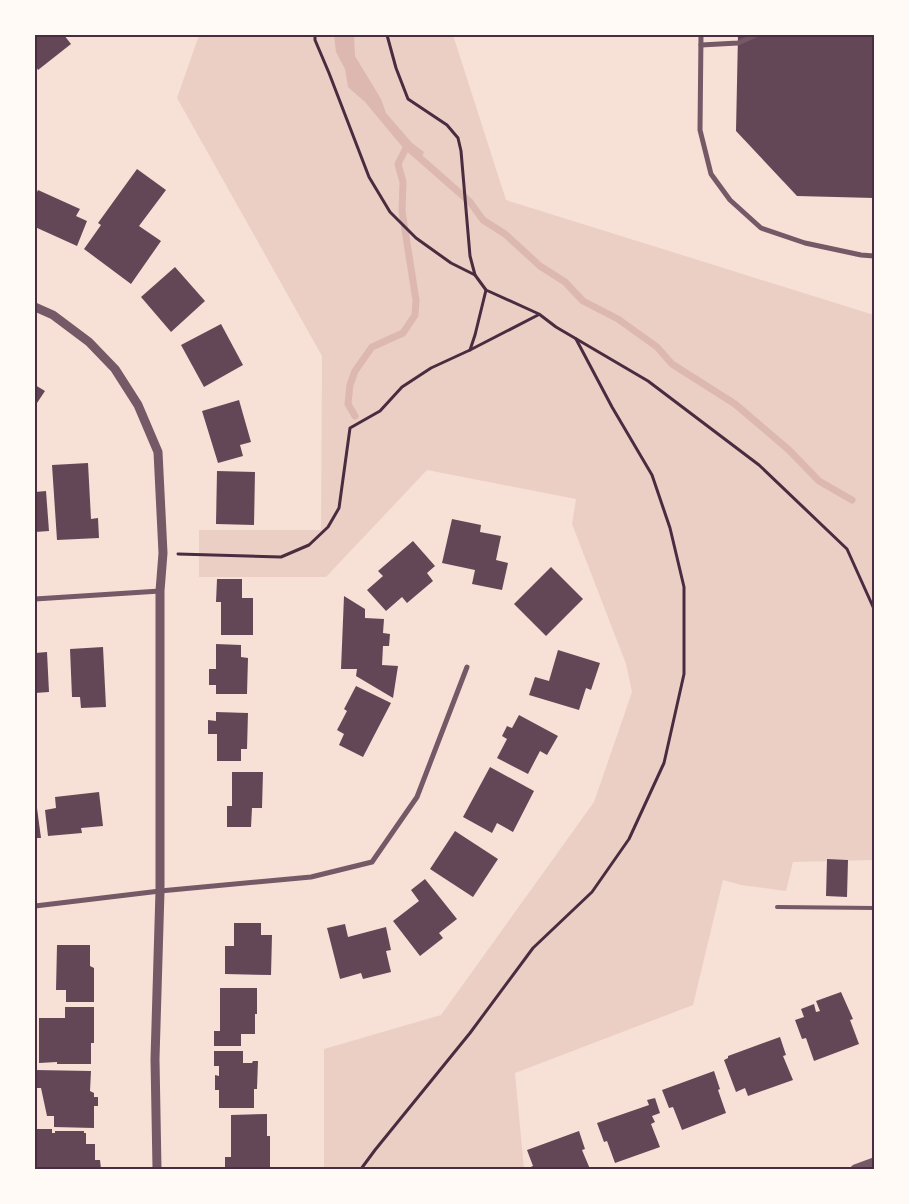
<svg xmlns="http://www.w3.org/2000/svg" width="909" height="1204" font-family="'IBM Plex Sans',sans-serif">
<rect width="100%" height="100%" fill="#f7e1d7"/>
<polygon fill="#ebcfc5" points="199,35 453,35 506,200 874,315 874,860 793,862 786,891 741,885 723,880 693,1005 515,1073 524,1169 324,1169 324,1049 441,1015 594,802 632,692 626,664 572,524 576,499 427,470 326,577 199,577 199,530 321,530 322,356 177,98"/>
<polygon fill="#dcb8b0" points="334,35 354,35 355,56 381,99 386,113 412,143 424,152 421,159 418,161 405,150 365,102 348,87 345,69 336,52"/>
<g fill="none" stroke-linecap="round" stroke-linejoin="round">
<g stroke="#dcb8b0" stroke-width="7">
<polyline points="421,159 470,202 483,220 505,234 540,266 565,282 583,301 618,319 657,347 672,364 735,404 789,450 819,481 852,500"/>
<polyline points="355,416 348,404 350,385 355,371 372,347 403,333 415,315 416,300 402,211 403,182 398,164 405,150"/>
</g>
</g>
<g fill="#644757">
<polygon points="35,35 64,35 71,44 38,70 35,65"/>
<polygon points="738,35 874,35 874,198 797,196 736,131"/>
<polygon points="137,169 166,190 139,226 161,241 131,284 84,249 101,225 98,223"/>
<polygon points="38,190 80,209 76,216 87,221 77,246 35,227 35,196"/>
<polygon points="175,267 205,301 171,332 141,297"/>
<polygon points="221,324 243,365 204,387 181,345"/>
<polygon points="35,385 45,391 35,406"/>
<polygon points="239,400 251,442 240,445 243,456 218,463 202,411"/>
<polygon points="88,463 91,519 98,518 99,538 57,540 52,465"/>
<polygon points="217,471 255,472 254,525 216,524"/>
<polygon points="46,491 49,531 35,532 35,492"/>
<polygon points="452,519 481,525 480,532 501,536 496,560 508,563 502,590 472,584 475,570 442,563"/>
<polygon points="413,541 435,566 427,573 433,581 407,603 402,597 386,611 367,590 383,576 378,571"/>
<polygon points="551,567 583,599 546,636 514,604"/>
<polygon points="217,579 242,579 242,598 253,598 253,635 221,635 221,602 216,602"/>
<polygon points="344,596 365,609 365,618 384,619 383,633 390,634 389,646 383,646 382,665 398,666 393,698 356,676 357,669 341,669"/>
<polygon points="216,644 241,645 241,657 248,658 247,694 216,694 216,685 209,685 209,669 216,669"/>
<polygon points="103,647 106,707 81,708 80,697 72,697 70,649"/>
<polygon points="558,650 600,663 591,690 586,688 579,710 529,695 535,677 549,681"/>
<polygon points="47,652 49,692 35,693 35,653"/>
<polygon points="356,686 391,703 363,757 339,745 344,734 337,730 347,711 344,709"/>
<polygon points="216,712 248,713 247,749 241,749 241,761 217,761 217,734 208,734 208,720 216,721"/>
<polygon points="519,715 558,736 547,755 540,751 528,774 497,758 507,739 502,736 507,726 512,728"/>
<polygon points="490,767 534,791 513,832 497,823 492,833 463,817"/>
<polygon points="232,772 263,772 262,808 252,808 251,827 227,827 227,806 232,806"/>
<polygon points="99,792 103,826 81,828 82,833 48,836 45,810 56,808 55,797"/>
<polygon points="35,808 37,808 41,838 35,838"/>
<polygon points="455,831 498,859 473,897 430,869"/>
<polygon points="827,859 848,860 847,897 826,896"/>
<polygon points="425,879 457,919 439,933 443,938 420,956 393,921 419,901 411,890"/>
<polygon points="234,923 261,923 261,935 272,935 271,975 225,974 225,946 234,946"/>
<polygon points="345,924 348,937 386,927 391,950 386,951 391,972 363,979 361,973 340,979 327,928"/>
<polygon points="57,945 90,945 90,966 94,968 94,1002 66,1002 66,990 56,990"/>
<polygon points="220,988 257,988 257,1014 255,1014 255,1034 241,1034 241,1046 214,1046 214,1031 220,1031"/>
<polygon points="841,992 853,1019 850,1020 859,1044 814,1061 806,1038 802,1039 795,1020 804,1017 801,1009 814,1004 816,1012 820,1011 816,1001"/>
<polygon points="65,1007 94,1007 94,1043 91,1043 91,1064 57,1064 57,1062 39,1063 39,1018 65,1018"/>
<polygon points="780,1037 786,1055 783,1056 793,1080 748,1096 745,1088 736,1092 724,1060 728,1058 728,1056"/>
<polygon points="214,1051 243,1051 243,1063 252,1063 253,1061 258,1061 257,1089 254,1089 254,1108 219,1108 219,1090 215,1090 215,1075 219,1076 219,1066 214,1066"/>
<polygon points="35,1070 91,1071 90,1091 94,1093 94,1097 98,1097 98,1106 94,1106 94,1128 54,1127 54,1116 47,1116 41,1088 36,1088"/>
<polygon points="714,1071 720,1089 718,1090 726,1113 682,1130 673,1107 669,1108 662,1090"/>
<polygon points="655,1098 660,1113 652,1116 655,1122 651,1124 660,1147 615,1163 607,1141 604,1142 597,1123 649,1105 647,1100"/>
<polygon points="267,1114 267,1136 270,1136 270,1169 225,1169 225,1157 231,1157 231,1115"/>
<polygon points="35,1129 52,1129 52,1133 55,1133 55,1131 84,1131 84,1133 86,1133 86,1144 95,1144 95,1160 100,1160 101,1169 36,1169"/>
<polygon points="579,1131 585,1149 582,1150 590,1169 526,1169 533,1166 527,1150"/>
</g>
<g fill="none" stroke-linecap="round" stroke-linejoin="round">
<g stroke="#4a2c40" stroke-width="3">
<polyline points="315,35 315,40 329,73 369,177 390,212 416,238 451,263 475,275"/>
<polyline points="387,35 396,68 408,99 447,125 458,138 461,151 470,256 475,275 486,290 539,314 556,327 648,381 759,465 847,549 874,609"/>
<polyline points="470,350 475,335 486,290"/>
<polyline points="178,554 281,557 309,545 328,527 339,508 350,428 380,411 402,387 431,368 470,350 538,315"/>
<polyline points="361,1169 375,1150 470,1033 533,948 592,892 629,839 664,763 684,674 684,587 670,528 652,475 612,407 576,339"/>
</g>
<polyline stroke="#755966" stroke-width="4" points="777,907 874,908"/>
<g stroke="#755966" stroke-width="5">
<polyline points="701,35 700,130 711,174 730,200 761,228 805,243 861,255 874,256"/>
<polyline points="701,45 738,43 756,35"/>
<polyline points="35,599 160,591"/>
<polyline points="35,906 160,891 311,877 372,862 417,797 467,667"/>
</g>
<g stroke="#755966" stroke-width="9">
<polyline points="35,307 53,315 89,342 115,369 138,405 158,452 163,553 160,591 160,891 155,1059 157,1169"/>
<polyline points="855,1169 874,1162"/>
</g>
</g>
<rect width="909" height="1204" fill="none" stroke="#fffaf5" stroke-width="72"/>
<rect x="36" y="36" width="837" height="1132" fill="none" stroke="#4a2c40" stroke-width="2"/>
</svg>
